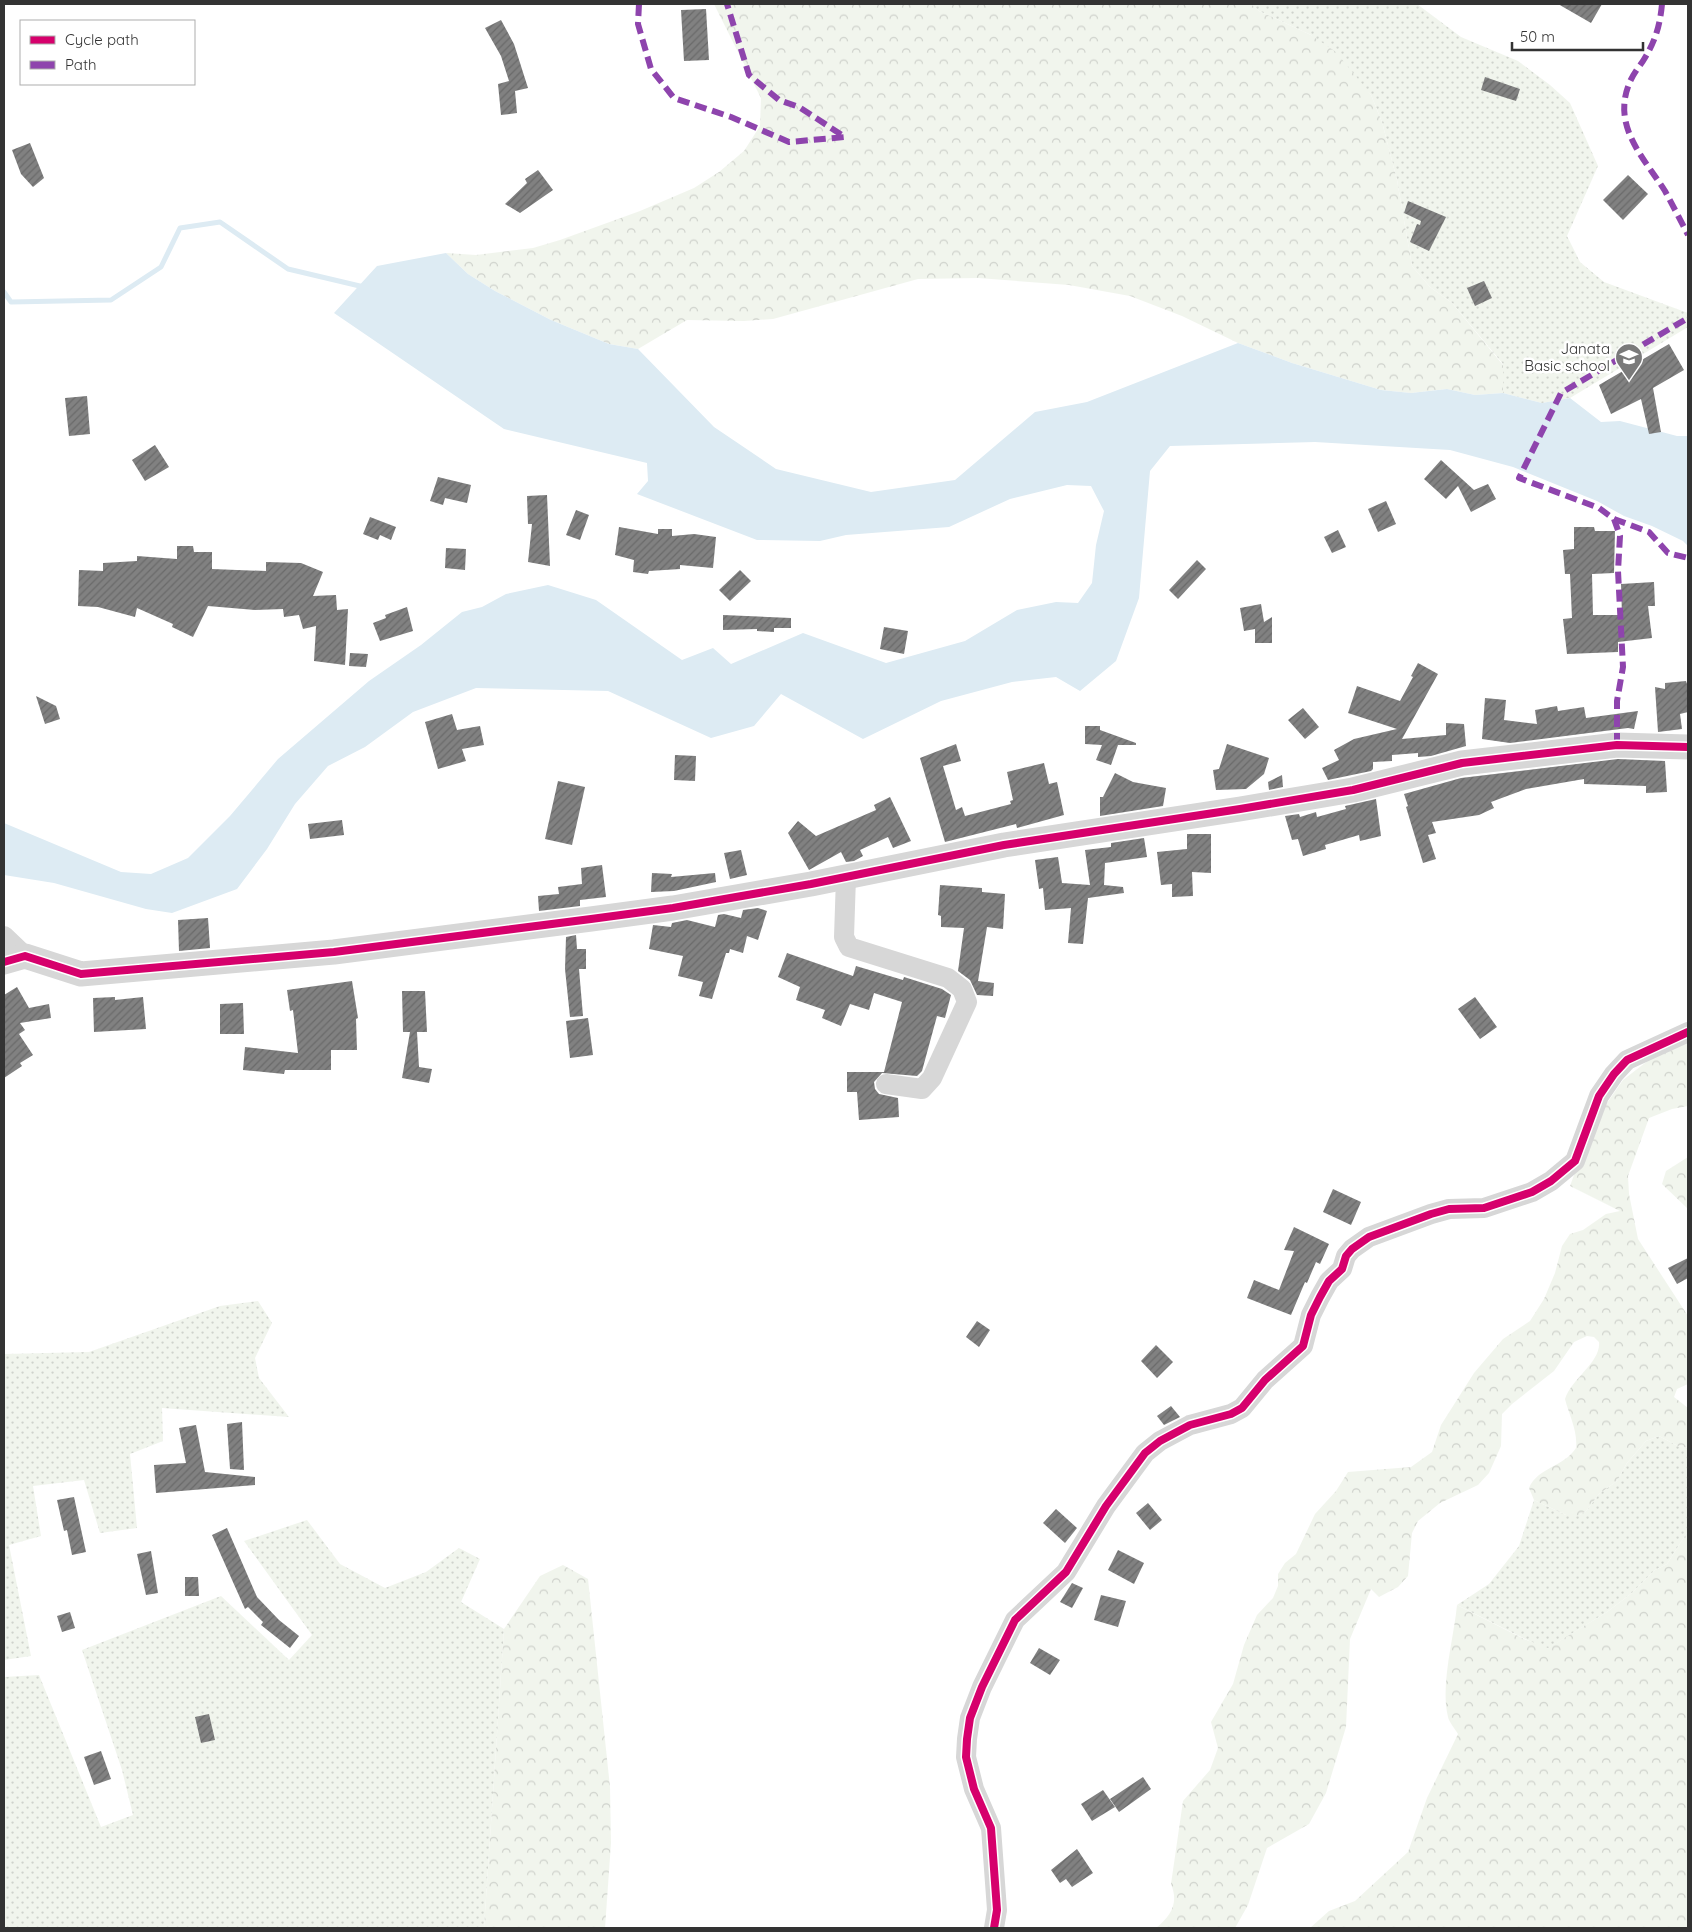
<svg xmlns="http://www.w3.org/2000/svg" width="1692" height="1932" font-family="Quicksand,sans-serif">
<defs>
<pattern id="grass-dots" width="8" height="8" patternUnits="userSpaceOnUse" patternTransform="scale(1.25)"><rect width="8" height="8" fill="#f1f5ed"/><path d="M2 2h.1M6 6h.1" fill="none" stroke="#cfd2cc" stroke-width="1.8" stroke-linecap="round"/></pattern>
<pattern id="forest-crowns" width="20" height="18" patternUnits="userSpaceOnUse" patternTransform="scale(1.25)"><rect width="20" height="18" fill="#f1f5ed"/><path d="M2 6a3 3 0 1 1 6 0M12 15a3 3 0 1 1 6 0" fill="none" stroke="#cfd2cc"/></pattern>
<pattern id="building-hatch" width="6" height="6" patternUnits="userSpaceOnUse" patternTransform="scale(1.25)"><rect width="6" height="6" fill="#818181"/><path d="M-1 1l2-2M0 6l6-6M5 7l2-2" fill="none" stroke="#6a6a6a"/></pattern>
</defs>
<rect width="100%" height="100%" fill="#fff"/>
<g fill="url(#grass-dots)">
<polygon points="1251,4 1417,4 1461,37 1518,61 1550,85 1570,103 1598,166 1567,236 1580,262 1604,282 1688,313 1688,327 1570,398 1542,403 1503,393 1503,364 1452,303 1430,287 1412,266 1397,180 1382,122 1371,95 1311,35 1259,11"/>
<polygon points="258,1301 272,1323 255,1358 259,1378 289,1417 162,1408 163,1441 130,1454 137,1528 100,1533 84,1480 33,1486 41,1536 9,1545 31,1656 4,1660 4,1354 89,1352 220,1306"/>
<polygon points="1659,1436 1678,1446 1688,1448 1688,1531 1667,1564 1655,1570 1632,1593 1607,1612 1547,1649 1525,1639 1457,1605 1489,1584 1519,1546 1534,1500 1566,1515 1580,1515 1586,1511 1599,1494 1617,1481 1627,1463 1646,1441"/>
<polygon points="307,1520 340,1564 385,1588 426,1572 459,1548 480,1559 461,1602 504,1629 484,1928 4,1928 4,1677 39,1675 101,1827 133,1815 122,1770 82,1650 221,1596 289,1660 312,1635 244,1541"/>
</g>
<g fill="url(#forest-crowns)">
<polygon points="714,4 1251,4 1259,11 1311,35 1336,52 1371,95 1382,122 1397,180 1412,266 1430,287 1452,303 1503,365 1503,393 1475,395 1447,389 1411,393 1381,390 1292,363 1238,343 1182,316 1130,296 1069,285 978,278 918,279 773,319 744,321 687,320 638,349 609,344 551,320 495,291 468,274 446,253 476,255 533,248 560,240 640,211 694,188 719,172 744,151 760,126 761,98"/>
<path d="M1688,1043V1106L1672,1109L1649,1118L1628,1176L1629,1194L1638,1239L1688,1316V1384L1677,1389L1674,1397L1688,1408V1448L1678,1446L1659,1436L1646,1441L1627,1463L1617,1481L1599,1494L1586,1511L1580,1515L1573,1517L1566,1515L1534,1500L1529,1488C1538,1467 1564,1467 1576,1448C1578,1431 1569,1415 1565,1399C1572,1378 1601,1362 1599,1342L1594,1337L1587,1336L1574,1342L1554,1371L1512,1404L1502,1414L1501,1446L1489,1473L1478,1485L1440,1503L1418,1521L1412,1533L1408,1576L1398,1587L1379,1597L1371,1589L1350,1639L1346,1727L1326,1793L1309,1824L1267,1848L1248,1905L1235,1928H1156C1171,1916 1179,1903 1171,1884L1183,1801L1210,1770L1218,1748L1211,1722L1233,1684L1244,1645L1257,1615L1273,1598L1278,1586V1574L1285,1563L1296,1554L1315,1514L1336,1491L1348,1472L1411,1467L1432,1452L1441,1425L1474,1373L1503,1339L1530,1321L1544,1299L1555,1273L1562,1246L1570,1234L1583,1230L1606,1214L1620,1211L1570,1186L1593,1123L1623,1080L1663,1049Z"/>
<polygon points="1688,1157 1688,1209 1662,1184 1666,1171"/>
<path d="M1688,1531V1928H1310L1329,1911L1355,1901L1408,1852L1427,1798L1458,1734C1455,1729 1449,1722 1448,1717C1440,1685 1454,1638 1457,1605L1524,1639L1548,1648L1607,1612L1632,1593L1655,1570L1667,1564Z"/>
<polygon points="563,1565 588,1579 610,1787 611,1843 605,1928 484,1928 504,1629 540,1576"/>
</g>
<polygon fill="#ddebf3" points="446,253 468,274 495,291 551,320 609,344 638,349 714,427 776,469 871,492 955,480 1035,412 1087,402 1238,343 1292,363 1381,390 1411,393 1447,389 1475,395 1503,393 1542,403 1570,398 1601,422 1620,421 1677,436 1688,436 1688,546 1683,541 1652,526 1624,516 1597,501 1513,467 1450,450 1315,442 1170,446 1150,471 1139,598 1116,661 1080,691 1056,677 1012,682 941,701 863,739 781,694 754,726 711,738 608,691 476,688 413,712 365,747 328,766 295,804 267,849 237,889 172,913 146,909 54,883 4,875 4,823 121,872 151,874 188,858 230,816 278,759 369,681 421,645 462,612 482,607 506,594 548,585 596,600 682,660 713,648 731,664 803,633 886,663 965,641 1017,610 1056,602 1078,603 1092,583 1096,545 1104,511 1091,486 1067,485 1010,499 949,527 846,535 820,541 757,540 637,494 648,481 647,463 504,429 334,313 377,266"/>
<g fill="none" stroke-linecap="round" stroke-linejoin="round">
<polyline stroke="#ddebf3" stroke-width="5" points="4,292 11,302 111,300 161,267 180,228 220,222 288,269 364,287"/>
</g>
<g fill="url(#building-hatch)">
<polygon points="1558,4 1602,4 1591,23"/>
<polygon points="706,9 709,60 684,61 681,10"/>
<polygon points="501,20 514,44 528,88 515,91 517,113 501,115 498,84 509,81 501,56 485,28"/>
<polygon points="1485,77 1520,89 1516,101 1481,90"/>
<polygon points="30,143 44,178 33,187 21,174 12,150"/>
<polygon points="538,170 553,190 520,213 505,204 527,183 525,179"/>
<polygon points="1628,175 1648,194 1623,220 1603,200"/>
<polygon points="1408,201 1446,217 1429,251 1410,242 1417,224 1420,225 1421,221 1404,213"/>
<polygon points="1484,281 1492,298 1475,306 1467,288"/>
<polygon points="1669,344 1684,370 1653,388 1661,432 1649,434 1641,399 1611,414 1599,385"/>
<polygon points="87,396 90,434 69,436 65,398"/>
<polygon points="155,445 169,467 145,481 132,460"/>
<polygon points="1441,460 1474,490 1488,484 1496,499 1471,512 1458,486 1446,499 1424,479"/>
<polygon points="438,477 471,485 467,503 445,498 443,505 430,501"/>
<polygon points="547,495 550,566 528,562 532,524 528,524 527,496"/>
<polygon points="1386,501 1396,524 1378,532 1368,509"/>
<polygon points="576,510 589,515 580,540 566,535"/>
<polygon points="370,517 396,527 391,540 380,535 378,540 363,534"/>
<polygon points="619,527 658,534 658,529 672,529 672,536 694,534 716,537 713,568 680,565 680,569 649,571 648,574 633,572 634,560 615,555"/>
<polygon points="1574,527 1594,527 1595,531 1615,531 1614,573 1592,574 1593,615 1622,615 1621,584 1654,582 1655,606 1648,606 1652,638 1618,642 1618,652 1567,654 1563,619 1572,618 1570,574 1565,574 1563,550 1574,549"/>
<polygon points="1338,530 1346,547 1332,553 1324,537"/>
<polygon points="177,546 193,546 194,552 212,552 212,569 266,571 266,562 301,563 323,572 313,596 336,595 337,610 348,609 345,665 314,661 316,626 303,629 299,615 284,617 283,609 255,610 208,606 193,637 172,627 173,624 137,608 135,617 98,607 78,606 79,570 103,571 103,563 137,561 137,556 177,559"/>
<polygon points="446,548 466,549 465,570 445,568"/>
<polygon points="1197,560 1206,569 1178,599 1169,590"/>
<polygon points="740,570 751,581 730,601 719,590"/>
<polygon points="1261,604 1264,622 1272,617 1272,643 1255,643 1255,629 1244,631 1240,608"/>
<polygon points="407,607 413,631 380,641 373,623 386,618 385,615"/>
<polygon points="723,615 791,618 791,628 774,628 774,632 757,631 757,629 723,630"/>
<polygon points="884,627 908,631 904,654 880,649"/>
<polygon points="350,653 368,654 366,667 349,666"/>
<polygon points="1418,663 1438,674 1402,739 1446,735 1446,723 1464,724 1466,746 1431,756 1418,757 1418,753 1392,755 1392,761 1373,762 1373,769 1371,771 1328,780 1322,768 1339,760 1334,750 1354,739 1397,729 1348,713 1357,686 1400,701 1413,677 1411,676"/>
<polygon points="1686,681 1688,687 1688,712 1680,714 1682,729 1658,732 1655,687 1665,689 1665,683"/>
<polygon points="36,696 56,706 60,719 45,724"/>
<polygon points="1485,698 1506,700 1504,720 1537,724 1535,710 1557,706 1558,711 1584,707 1586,718 1638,711 1634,729 1628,728 1510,743 1482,739"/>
<polygon points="1303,708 1319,727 1305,739 1288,720"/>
<polygon points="452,714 457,730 480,726 484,745 462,749 466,761 438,769 425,722"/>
<polygon points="1085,726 1100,726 1100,730 1136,743 1136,745 1118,745 1111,765 1096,760 1102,745 1085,744"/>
<polygon points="956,744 961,761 943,766 956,810 962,807 965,816 1011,804 1010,801 1013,800 1007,772 1044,763 1049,784 1057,782 1064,815 1017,828 1016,824 945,842 920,758"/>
<polygon points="1227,744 1269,758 1264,774 1246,789 1216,790 1213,770 1219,769"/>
<polygon points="675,755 696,756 695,781 674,780"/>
<polygon points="1618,759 1665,761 1667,792 1646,793 1646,786 1584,784 1584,779 1526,789 1491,802 1494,808 1479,815 1432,822 1436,833 1428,835 1436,859 1423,863 1406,807 1408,806 1404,794 1461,778"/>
<polygon points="1115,773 1133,782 1166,788 1163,806 1100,816 1100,797 1103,797"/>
<polygon points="1282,775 1283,787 1269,790 1268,782"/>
<polygon points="558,781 585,787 572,845 545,839"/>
<polygon points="890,797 911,841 893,848 888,837 860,850 863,856 854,861 846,862 841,852 809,870 788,833 798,821 816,836 876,810 874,805"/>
<polygon points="1376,799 1381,836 1360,841 1359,835 1325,845 1326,849 1303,856 1298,839 1292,840 1285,816 1299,814 1300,817 1316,812 1317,817 1346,809 1345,806"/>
<polygon points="342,820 344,835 310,839 308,824"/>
<polygon points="1187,834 1211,834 1211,873 1192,872 1193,896 1172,897 1172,884 1161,885 1157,852 1187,849"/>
<polygon points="1144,838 1147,857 1105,863 1104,885 1123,887 1124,893 1088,898 1083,944 1068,943 1071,908 1045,910 1043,888 1039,889 1035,860 1058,857 1062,883 1090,885 1085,850 1111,847 1111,843"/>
<polygon points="741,850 747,875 730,879 724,853"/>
<polygon points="602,865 606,897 580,900 580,906 539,911 538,896 559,894 558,887 582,884 581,868"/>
<polygon points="652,873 672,874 671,877 715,873 716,882 674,891 651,892"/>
<polygon points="940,885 982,888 982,892 1005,894 1003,929 987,927 978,981 994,983 993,996 977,995 970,980 958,971 964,928 941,927 941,916 938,915"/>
<polygon points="758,908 767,911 758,940 747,936 743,953 730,949 729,953 726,953 712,999 699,996 703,982 678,976 683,956 649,949 653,925 671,927 672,923 687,920 715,927 718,915 724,914 741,918 743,910"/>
<polygon points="208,918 210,948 179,951 178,920"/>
<polygon points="576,935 577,949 586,949 586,969 579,969 583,1016 570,1017 565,969 566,937"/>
<polygon points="787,953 853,976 856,966 903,980 904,977 942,989 951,995 945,1018 937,1016 922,1071 917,1076 882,1073 874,1082 875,1089 879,1094 898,1098 899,1117 859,1120 857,1092 847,1092 847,1072 884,1072 902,1002 874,993 869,1010 850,1004 841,1026 822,1018 825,1010 796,1000 800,987 778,977"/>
<polygon points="352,981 358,1018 356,1019 357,1050 331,1050 331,1070 285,1070 284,1074 243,1070 245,1047 298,1053 293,1010 290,1011 287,990"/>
<polygon points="17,987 29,1008 49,1004 51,1018 20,1023 25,1030 19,1034 33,1055 20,1063 22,1066 4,1078 4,995"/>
<polygon points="402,991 425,991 427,1032 417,1032 419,1067 432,1069 429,1083 402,1078 410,1032 403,1032"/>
<polygon points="115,997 115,1000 143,997 146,1029 94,1032 93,998"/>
<polygon points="1475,997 1497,1027 1480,1039 1458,1009"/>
<polygon points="243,1003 244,1034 220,1034 220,1004"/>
<polygon points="588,1018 593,1055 570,1058 566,1021"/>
<polygon points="1333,1189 1361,1202 1351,1225 1323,1212"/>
<polygon points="1294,1227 1329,1244 1320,1264 1316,1262 1307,1283 1305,1282 1291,1315 1247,1298 1254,1280 1279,1290 1294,1251 1284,1250"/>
<polygon points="1688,1258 1688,1278 1677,1284 1668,1268"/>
<polygon points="977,1321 990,1330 979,1347 966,1337"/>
<polygon points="1156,1345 1173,1362 1157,1378 1141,1361"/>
<polygon points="1171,1406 1180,1417 1164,1425 1157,1416"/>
<polygon points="242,1422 244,1470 230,1469 227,1424"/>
<polygon points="196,1425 205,1472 255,1477 255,1485 156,1493 154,1465 186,1463 179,1428"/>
<polygon points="74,1497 86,1552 72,1555 67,1530 64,1531 57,1500"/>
<polygon points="1148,1503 1162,1520 1150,1530 1136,1513"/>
<polygon points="1056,1509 1077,1528 1065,1543 1043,1523"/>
<polygon points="227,1528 257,1597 279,1620 299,1636 290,1648 261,1625 263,1622 248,1607 245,1609 212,1535"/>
<polygon points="1118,1550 1144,1563 1134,1584 1108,1570"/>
<polygon points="151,1551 158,1593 146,1595 137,1554"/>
<polygon points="185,1577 198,1577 199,1596 185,1596"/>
<polygon points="1072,1583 1083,1588 1072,1608 1060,1602"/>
<polygon points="1101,1595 1126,1601 1118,1627 1094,1620"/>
<polygon points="70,1612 75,1628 62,1632 57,1616"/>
<polygon points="1039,1648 1060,1660 1050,1675 1030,1663"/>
<polygon points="209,1714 215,1740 201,1743 195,1717"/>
<polygon points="101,1751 111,1779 94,1785 84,1757"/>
<polygon points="1143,1777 1151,1789 1119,1812 1110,1799"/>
<polygon points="1103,1790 1115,1807 1092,1821 1081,1804"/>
<polygon points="1077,1849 1093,1873 1072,1887 1066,1879 1060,1883 1051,1870"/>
</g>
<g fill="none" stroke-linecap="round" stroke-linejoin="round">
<g stroke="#d7d7d7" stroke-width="20">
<polyline points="846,877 844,937 849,947 948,978 962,989 967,1002 932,1078 922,1089 886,1084"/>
<polyline points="4,936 25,956"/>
<polyline points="994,1928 997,1910 991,1828 974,1789 966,1757 967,1739 970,1718 982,1687 1015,1620 1066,1572 1106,1506 1145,1453 1160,1441 1190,1425 1231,1414 1242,1408 1265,1380 1303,1346 1311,1315 1320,1297 1329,1281 1342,1269 1346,1256 1352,1249 1369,1237 1431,1214 1449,1209 1484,1208 1532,1192 1551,1181 1575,1161 1599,1096 1614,1074 1627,1060 1688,1032"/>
</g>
<polyline stroke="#d7d7d7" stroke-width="25" points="4,962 25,956 81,974 334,952 591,919 673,908 811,884 1004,845 1240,809 1353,790 1462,763 1617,745 1688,747"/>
<g stroke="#8e44ad" stroke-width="6" stroke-dasharray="12 6" stroke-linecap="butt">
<polyline points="639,4 638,24 651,69 674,98 731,117 789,142 845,137 799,107 779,100 749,75 727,4"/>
<path d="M1662,4C1660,26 1655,42 1643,61C1638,68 1632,76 1629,84C1612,127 1644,158 1665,191C1673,206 1681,221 1688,235"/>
<polyline points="1614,519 1649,532 1668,553 1688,558"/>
<polyline points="1617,745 1617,701 1623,667 1618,571 1620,536 1614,519 1599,508 1519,478 1561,393 1688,318"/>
</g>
<g stroke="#fff" stroke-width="11">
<g id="cycleway">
<polyline points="4,962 25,956 81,974 334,952 591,919 673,908 811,884 1004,845 1240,809 1353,790 1462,763 1617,745 1688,747"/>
<polyline points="994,1928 997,1910 991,1828 974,1789 966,1757 967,1739 970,1718 982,1687 1015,1620 1066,1572 1106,1506 1145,1453 1160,1441 1190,1425 1231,1414 1242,1408 1265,1380 1303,1346 1311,1315 1320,1297 1329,1281 1342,1269 1346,1256 1352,1249 1369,1237 1431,1214 1449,1209 1484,1208 1532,1192 1551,1181 1575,1161 1599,1096 1614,1074 1627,1060 1688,1032"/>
</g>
</g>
<use href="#cycleway" stroke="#d6006c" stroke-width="8"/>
</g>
<defs>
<g id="school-pin" transform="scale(1.4375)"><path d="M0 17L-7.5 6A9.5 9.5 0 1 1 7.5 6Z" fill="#7a7a7a" stroke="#fff"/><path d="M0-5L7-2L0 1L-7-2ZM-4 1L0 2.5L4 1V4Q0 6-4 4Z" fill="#fff"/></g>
</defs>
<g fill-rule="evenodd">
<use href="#school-pin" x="1629" y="357"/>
</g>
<g text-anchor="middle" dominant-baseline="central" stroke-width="5" stroke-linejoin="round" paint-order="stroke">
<g font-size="15" fill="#333" stroke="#fff" text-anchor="end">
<text x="1610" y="348">Janata<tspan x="1610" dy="17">Basic school</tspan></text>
</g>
</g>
<rect width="1692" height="1932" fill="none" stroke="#333333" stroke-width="10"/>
<rect x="20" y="20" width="175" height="65" fill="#ffffff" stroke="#adadad"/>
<rect x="30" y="36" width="25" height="8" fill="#d6006c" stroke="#adadad"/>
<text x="65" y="45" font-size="15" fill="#333333">Cycle path</text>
<rect x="30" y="61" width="25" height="8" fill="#8e44ad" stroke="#adadad"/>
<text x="65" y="70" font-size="15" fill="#333333">Path</text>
<path d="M1512 42v8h131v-8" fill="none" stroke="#333333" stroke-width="2.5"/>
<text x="1520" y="42" font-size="15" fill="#333333" stroke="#ffffff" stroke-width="4" paint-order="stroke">50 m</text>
</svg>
